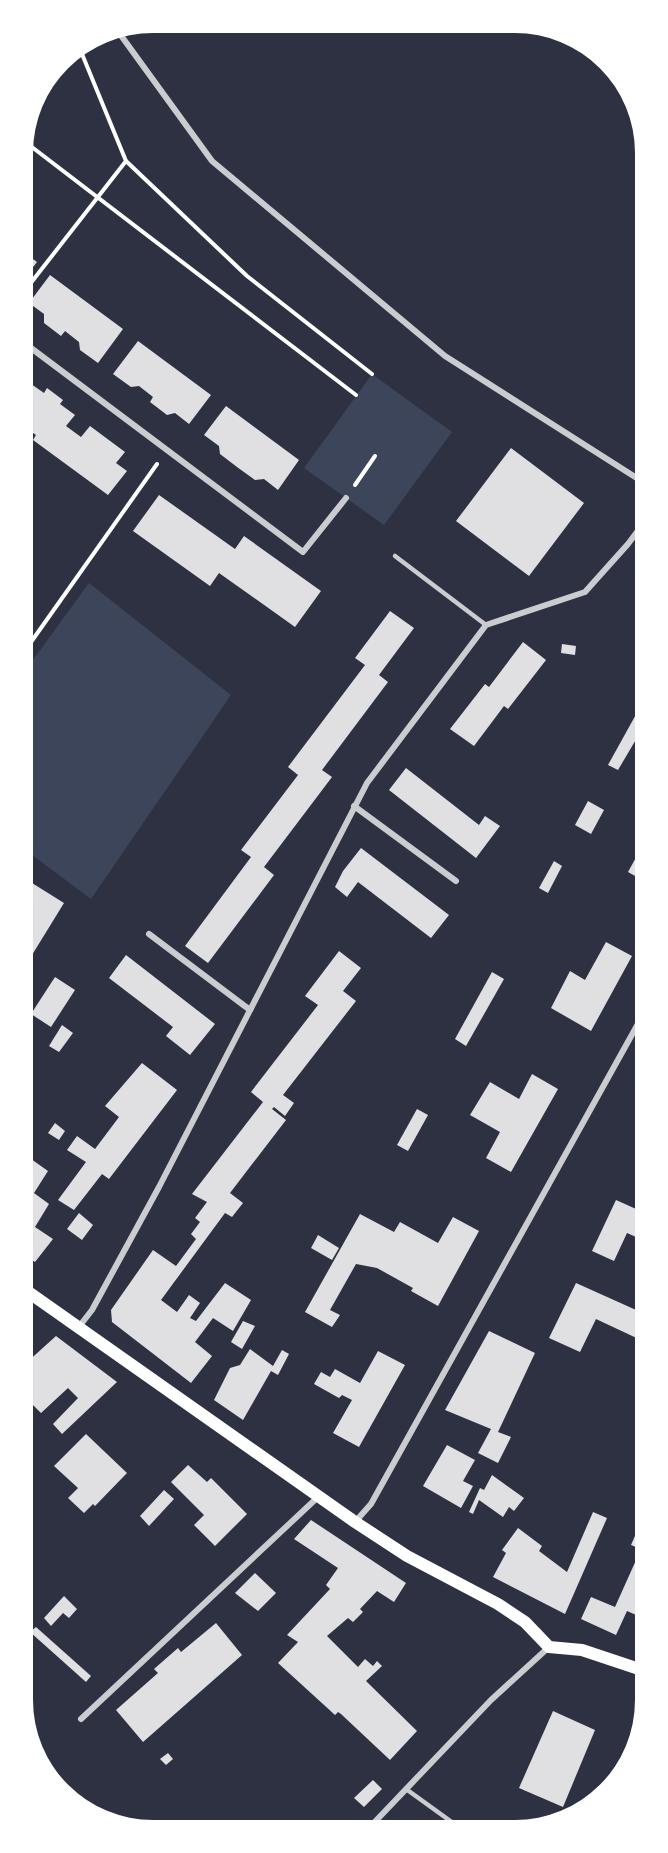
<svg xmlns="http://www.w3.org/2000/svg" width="668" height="1853" font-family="Inter,sans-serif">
<rect width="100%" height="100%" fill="#2d3142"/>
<g fill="#3c4559">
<polygon points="372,374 452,432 384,525 304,468"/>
<polygon points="89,583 231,695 91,899 24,849 24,672"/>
</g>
<g fill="#e0e0e3">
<polygon points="23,252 37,262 23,280"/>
<polygon points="50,275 123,329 98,363 80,350 79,342 65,331 61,336 44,323 44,314 29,303"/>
<polygon points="138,341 211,395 189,424 175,413 167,415 150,402 153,397 139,386 131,387 113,374"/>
<polygon points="23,370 28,373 24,379 44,393 47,388 63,400 60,404 75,415 66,426 81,437 90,426 125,452 116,463 127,471 108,495 33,440 36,435 23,426"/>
<polygon points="226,406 299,460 278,490 264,479 255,480 237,467 220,454 219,446 204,435"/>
<polygon points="511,448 584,503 529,576 456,521"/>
<polygon points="159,495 235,549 244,536 321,591 295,627 219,573 210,586 133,531"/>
<polygon points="390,611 414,628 379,675 388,682 322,770 332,777 264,867 274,875 208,963 185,946 251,857 241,850 298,775 288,767 365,665 355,658"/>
<polygon points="523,642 546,660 508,709 504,706 474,746 450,729 485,684 489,687"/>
<polygon points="562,644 576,646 575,655 561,653"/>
<polygon points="644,700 644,726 618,770 608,765"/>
<polygon points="406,768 479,825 485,816 500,826 476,858 389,790"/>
<polygon points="588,801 604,810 591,834 575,825"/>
<polygon points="644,843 644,881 628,872"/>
<polygon points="361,848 449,915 431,938 358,882 347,897 335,887 343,871"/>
<polygon points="554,861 562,866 548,893 539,888"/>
<polygon points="24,878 64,903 24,968"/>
<polygon points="606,942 632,956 591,1031 551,1008 570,971 585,980"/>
<polygon points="339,951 361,968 343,991 356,1001 283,1095 294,1103 285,1116 274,1107 272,1109 286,1120 230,1193 243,1203 232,1217 225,1213 161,1300 177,1312 189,1295 200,1303 190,1318 196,1321 225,1283 251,1300 233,1331 213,1318 195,1342 212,1356 191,1383 112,1322 111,1310 153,1250 176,1266 196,1239 191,1234 200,1222 195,1218 207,1202 192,1194 263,1102 251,1092 318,1005 305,996"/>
<polygon points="126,955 215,1024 190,1055 166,1036 173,1027 109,978"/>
<polygon points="492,972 504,979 466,1046 455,1039"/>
<polygon points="55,977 75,990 51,1027 31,1014"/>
<polygon points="62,1025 73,1033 59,1052 49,1046"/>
<polygon points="142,1063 177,1090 109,1179 102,1174 74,1210 58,1200 86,1162 67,1150 77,1136 95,1149 119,1117 105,1106"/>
<polygon points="532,1074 558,1089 511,1172 486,1158 500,1132 470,1115 490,1082 519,1099"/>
<polygon points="417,1109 428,1115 408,1151 397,1145"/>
<polygon points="55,1123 65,1131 59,1140 48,1133"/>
<polygon points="24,1154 48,1171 34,1193 49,1204 35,1227 53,1239 35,1262 24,1255"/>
<polygon points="616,1200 645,1213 645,1241 627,1233 614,1261 592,1251"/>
<polygon points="79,1213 93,1225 82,1240 67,1229"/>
<polygon points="360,1214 394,1232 400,1222 438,1243 453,1217 479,1231 438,1306 411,1291 413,1288 377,1268 356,1264 330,1310 340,1315 332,1327 305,1312"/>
<polygon points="318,1235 339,1248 332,1260 311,1248"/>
<polygon points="576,1283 645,1314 645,1342 596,1319 580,1352 549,1338"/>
<polygon points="243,1321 255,1326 242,1349 231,1342"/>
<polygon points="489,1331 535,1353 498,1432 511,1437 498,1463 478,1453 491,1429 445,1410"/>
<polygon points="56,1336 117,1382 62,1434 53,1424 78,1398 68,1388 41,1413 27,1399 25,1401 25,1364"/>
<polygon points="250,1349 273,1366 282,1350 289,1354 278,1375 271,1371 243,1420 214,1400 230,1368 240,1365"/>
<polygon points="378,1351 405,1365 359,1447 333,1433 352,1400 342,1395 339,1398 314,1384 321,1372 330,1377 335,1369 360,1383"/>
<polygon points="86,1434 127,1473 95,1506 93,1504 84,1513 68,1498 78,1488 54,1466"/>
<polygon points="447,1445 475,1460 463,1481 473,1486 461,1508 423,1486"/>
<polygon points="188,1465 207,1482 211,1478 247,1514 215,1546 194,1525 204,1515 171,1482"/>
<polygon points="492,1475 524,1498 514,1511 509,1507 503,1517 479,1500 473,1514 469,1512 480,1488 484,1490"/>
<polygon points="164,1490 174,1499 149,1526 140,1516"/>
<polygon points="593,1512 607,1518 565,1614 493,1577 506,1553 502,1550 518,1528 542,1546 539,1551 567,1572"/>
<polygon points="645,1513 645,1614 643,1618 627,1611 616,1635 581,1619 591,1597 615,1607 641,1549 631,1545"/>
<polygon points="311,1520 406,1583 394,1602 377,1591 360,1609 363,1612 353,1622 348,1618 327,1636 358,1667 365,1659 373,1666 377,1661 382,1666 366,1681 417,1731 390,1760 341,1714 338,1712 335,1715 278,1663 298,1642 287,1635 330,1589 326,1585 338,1568 294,1539"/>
<polygon points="255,1573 276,1593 258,1611 235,1593"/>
<polygon points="64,1596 77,1609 69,1618 63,1613 51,1626 44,1618"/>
<polygon points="216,1623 242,1655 143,1742 116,1710 158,1673 154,1669 178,1648 181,1652"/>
<polygon points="36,1627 91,1676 86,1682 30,1632"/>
<polygon points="553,1711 595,1730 563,1807 519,1788"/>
<polygon points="168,1753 173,1759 166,1765 160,1759"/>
<polygon points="373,1780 382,1789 364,1807 354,1798"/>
</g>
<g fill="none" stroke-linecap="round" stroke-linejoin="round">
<g stroke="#fff" stroke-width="4">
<polyline points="78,48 82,54 126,161 247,276 372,374"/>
<polyline points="24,141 356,395"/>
<polyline points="23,293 126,161"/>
<polyline points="355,485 375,456"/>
<polyline points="24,652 157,464"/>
</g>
<g stroke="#caccd0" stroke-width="4.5">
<polyline points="395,556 486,625"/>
<polyline points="406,1789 460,1828"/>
</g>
<g stroke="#caccd0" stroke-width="6">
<polyline points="117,30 212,161 445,356 643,482"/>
<polyline points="23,342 303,552 346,498"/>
<polyline points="354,806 456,881"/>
<polyline points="149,934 250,1010"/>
<polyline points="78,1328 92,1310 159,1187 367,783 486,625 585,592 628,544 643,524"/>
<polyline points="355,1522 371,1504 644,1013"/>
<polyline points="81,1719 318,1497"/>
<polyline points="369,1828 491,1700 549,1647"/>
</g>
<polyline stroke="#fff" stroke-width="12" points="24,1289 355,1522 407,1556 498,1604 525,1622 549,1647 582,1650 645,1671"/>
</g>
<path d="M0 0H668V1853H0ZM153 33H515A120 120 0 0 1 635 153V1700A120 120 0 0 1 515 1820H153A120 120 0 0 1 33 1700V153A120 120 0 0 1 153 33Z" fill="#fff" fill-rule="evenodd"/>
</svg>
